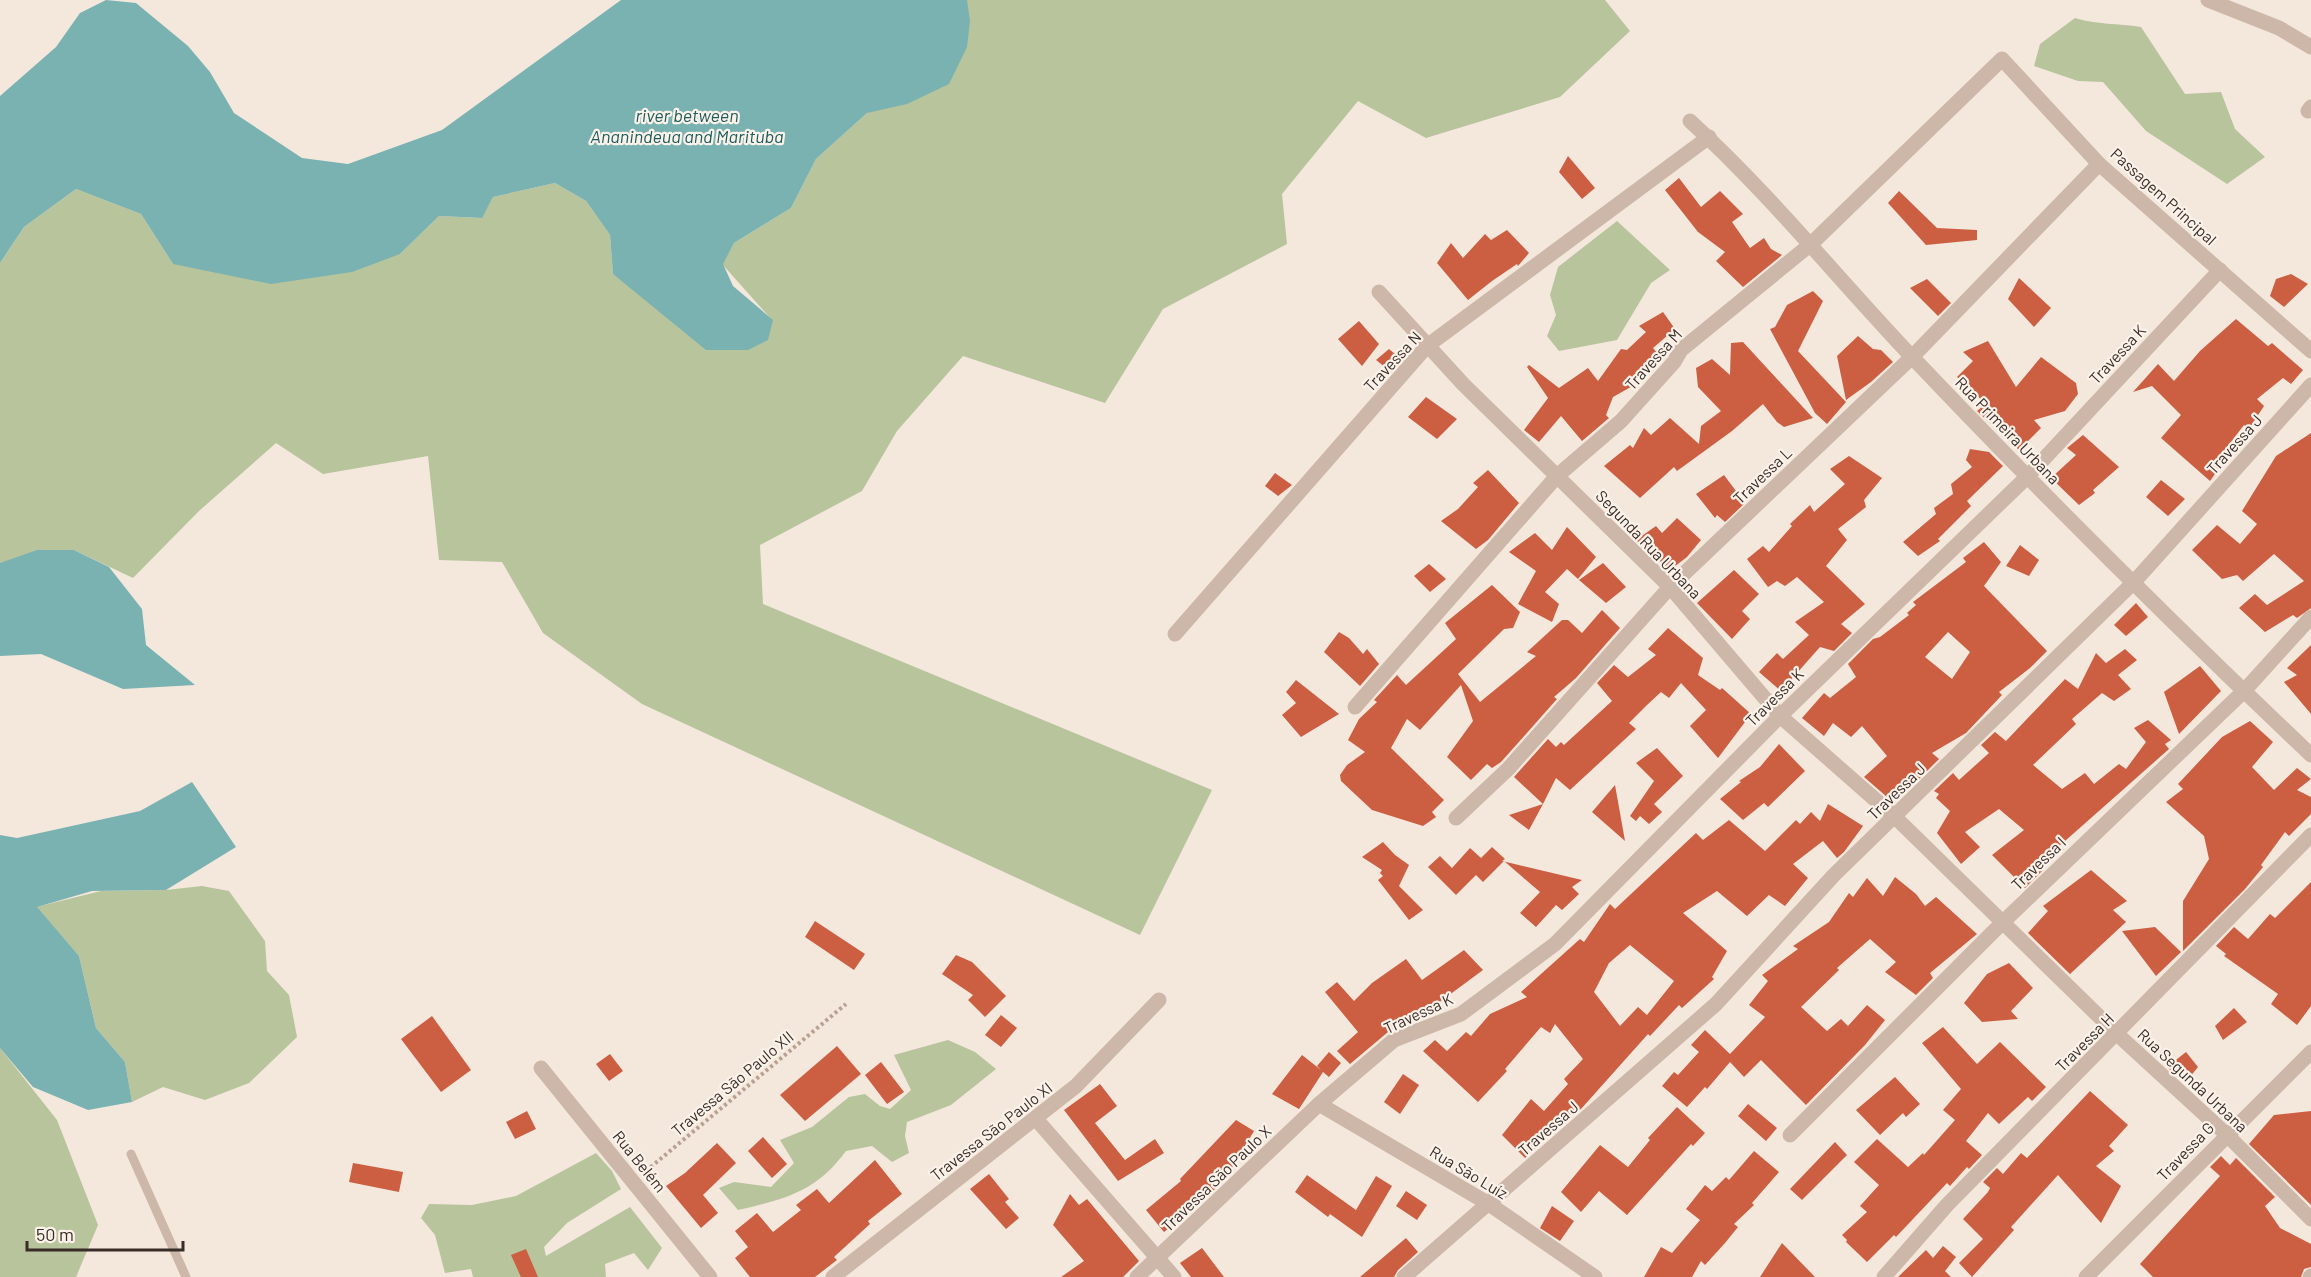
<svg xmlns="http://www.w3.org/2000/svg" width="2311" height="1277" font-family="Barlow,sans-serif">
<rect width="100%" height="100%" fill="#f4e8dd"/>
<g fill="#b8c49c">
<polygon points="967,0 1605,0 1630,31 1560,97 1426,138 1358,101 1282,194 1287,244 1163,309 1105,403 963,356 897,431 862,491 760,545 763,604 1212,790 1140,935 642,704 543,633 502,562 439,560 428,456 323,474 276,443 199,511 133,578 74,550 0,563 0,263 24,227 76,189 141,214 173,264 400,254 439,216 481,218 493,197 555,183 586,201 610,235 613,274 772,320 722,264 734,243 791,208 816,159 867,113 967,47"/>
<path d="M2075,18C2097,25 2118,23 2141,27L2185,94L2221,92L2235,129L2265,157L2227,184L2146,131L2103,82L2078,81L2034,66L2040,44Z"/>
<polygon points="1617,221 1670,270 1651,283 1617,340 1559,351 1547,336 1556,315 1550,295 1558,267"/>
<polygon points="202,886 229,891 265,941 267,971 289,995 297,1037 249,1083 205,1100 163,1087 132,1102 125,1062 96,1028 79,956 36,907 101,891 166,890"/>
<path d="M948,1040L975,1052L996,1069L951,1105L907,1122L905,1136L909,1153L892,1162L872,1146L846,1151C816,1192 785,1199 738,1210L719,1188L734,1182L771,1187L794,1163L780,1140L812,1127L849,1097L865,1094L880,1106L890,1109L911,1090L894,1055Z"/>
<polygon points="0,1048 57,1120 98,1225 76,1277 0,1277"/>
<polygon points="596,1153 612,1171 621,1189 567,1223 544,1247 546,1256 630,1207 662,1248 648,1270 634,1253 605,1264 606,1277 473,1277 471,1269 445,1273 435,1235 421,1218 429,1204 472,1205 516,1196"/>
</g>
<g fill="#7ab2b2">
<polygon points="106,0 136,3 188,46 210,72 234,113 302,158 348,164 442,130 621,0 967,0 970,21 967,47 949,84 907,104 867,113 816,159 791,208 734,243 723,264 733,286 773,320 768,340 748,350 706,350 613,274 610,235 586,201 555,183 493,197 482,218 439,216 400,254 352,272 271,284 173,264 141,214 76,189 24,227 0,263 0,96 56,47 80,13"/>
<polygon points="37,550 74,550 109,567 142,609 146,645 195,685 123,689 41,654 0,656 0,563"/>
<polygon points="192,782 236,847 166,890 92,891 37,907 79,956 96,1028 125,1062 132,1102 88,1110 33,1087 0,1048 0,835 17,838 140,811"/>
</g>
<g fill="#cc5e42" fill-rule="evenodd">
<polygon points="1568,156 1595,188 1582,199 1559,172"/>
<polygon points="1679,178 1701,207 1720,191 1743,214 1732,222 1750,248 1764,238 1771,249 1782,255 1743,287 1716,261 1725,252 1698,232 1665,190"/>
<polygon points="1899,191 1937,228 1977,230 1977,240 1926,245 1888,203"/>
<polygon points="1507,230 1529,253 1518,266 1517,264 1492,281 1468,300 1437,263 1451,243 1463,258 1485,234 1491,240"/>
<polygon points="2291,274 2308,284 2284,307 2270,296 2276,279"/>
<polygon points="2019,278 2051,308 2034,327 2008,299"/>
<polygon points="1927,279 1951,303 1938,316 1910,288"/>
<polygon points="1813,291 1823,301 1798,351 1846,402 1827,424 1815,413 1770,329 1775,327 1787,305"/>
<polygon points="1663,312 1675,329 1653,348 1663,360 1644,374 1645,379 1613,397 1606,415 1609,418 1582,441 1561,416 1539,442 1524,430 1548,398 1527,367 1529,365 1559,388 1588,368 1598,381 1621,349 1627,350 1646,332 1639,326"/>
<polygon points="2236,319 2268,346 2272,343 2303,370 2291,384 2283,378 2257,399 2264,406 2249,429 2244,425 2217,460 2222,464 2210,481 2161,438 2181,415 2152,386 2133,392 2158,364 2174,381 2200,351"/>
<polygon points="1359,321 1379,344 1362,366 1338,339"/>
<polygon points="1858,336 1873,349 1881,350 1893,362 1871,382 1846,400 1837,356"/>
<polygon points="1988,341 2016,387 2041,357 2076,383 2078,394 2065,411 2034,420 2041,428 2019,450 1977,411 1986,404 1957,377 1973,361 1963,352"/>
<polygon points="1743,342 1813,418 1784,427 1777,422 1763,404 1732,431 1677,471 1674,467 1640,498 1604,466 1630,445 1633,448 1644,428 1651,435 1670,418 1699,444 1701,426 1721,411 1698,387 1696,368 1712,359 1730,375 1731,343"/>
<polygon points="1389,349 1402,360 1391,372 1376,360"/>
<polygon points="1426,397 1457,419 1437,439 1408,417"/>
<polygon points="2311,433 2311,608 2297,618 2293,615 2265,632 2239,608 2255,594 2267,605 2304,581 2274,554 2243,581 2237,575 2222,579 2192,550 2217,525 2240,544 2257,524 2242,511 2276,456"/>
<polygon points="2083,435 2119,467 2093,490 2095,493 2079,505 2051,478 2076,455 2067,448"/>
<polygon points="1970,449 1989,452 2003,466 1967,501 1971,506 1938,539 1940,541 1918,556 1903,542 1936,514 1934,508 1953,494 1951,484 1972,467 1966,460"/>
<polygon points="1849,456 1882,478 1864,500 1866,507 1838,529 1847,540 1826,566 1865,604 1841,624 1852,633 1834,651 1820,647 1781,691 1759,672 1777,653 1783,659 1809,635 1795,622 1824,602 1797,577 1785,586 1777,581 1768,587 1747,559 1763,546 1769,552 1792,526 1790,524 1810,505 1814,512 1845,484 1830,469"/>
<polygon points="1488,470 1519,503 1488,540 1476,549 1441,521 1458,509 1478,487 1473,483"/>
<polygon points="1275,473 1292,485 1278,496 1265,486"/>
<polygon points="1724,475 1745,503 1725,522 1717,515 1715,518 1696,494"/>
<polygon points="2161,480 2185,499 2168,516 2146,497"/>
<polygon points="1677,518 1701,540 1687,557 1670,570 1636,540 1656,526 1662,533"/>
<polygon points="1567,527 1596,557 1578,579 1567,569 1545,592 1559,604 1552,622 1518,604 1536,571 1509,552 1535,533 1552,550"/>
<path d="M1984,542L2001,562L1984,586L2047,651L2030,668L1999,692L2002,695L1966,733L1932,753L1939,759L1917,781L1909,776L1887,797L1864,777L1887,756L1862,726L1851,737L1833,723L1824,736L1802,718L1824,693L1830,698L1856,677L1848,664L1873,639L1880,637L1909,615L1907,613L1916,605L1913,602L1966,562L1963,558ZM1948,632L1970,652L1952,679L1925,657Z"/>
<polygon points="2020,545 2039,560 2029,576 2006,566"/>
<polygon points="1603,563 1626,587 1606,603 1579,580"/>
<polygon points="1429,564 1446,579 1430,592 1414,576"/>
<polygon points="1734,570 1759,594 1742,611 1750,619 1732,639 1697,603"/>
<polygon points="1492,585 1520,612 1513,628 1504,629 1458,674 1480,702 1536,656 1527,652 1562,620 1568,620 1582,633 1602,610 1620,628 1576,678 1554,697 1557,699 1501,762 1492,768 1487,764 1471,780 1447,757 1473,721 1461,685 1420,730 1407,719 1391,748 1444,800 1432,812 1436,817 1423,826 1372,810 1341,781 1340,775 1347,765 1365,752 1348,740 1359,719 1377,702 1374,700 1397,675 1406,685 1456,639 1445,623"/>
<polygon points="2136,603 2148,617 2126,636 2114,625"/>
<polygon points="1668,628 1703,658 1698,675 1720,690 1722,688 1751,714 1718,758 1690,726 1706,710 1681,683 1669,698 1661,692 1647,705 1629,723 1636,729 1570,790 1556,778 1543,804 1514,777 1548,739 1556,747 1561,742 1564,745 1612,701 1597,683 1614,665 1628,677 1656,655 1648,649"/>
<polygon points="1339,632 1349,638 1363,654 1367,649 1379,664 1360,686 1324,652"/>
<polygon points="2311,645 2311,714 2284,682 2297,675 2287,668"/>
<polygon points="2125,649 2137,660 2118,675 2131,689 2114,701 2102,693 2072,719 2076,724 2033,765 2062,789 2085,773 2094,784 2119,764 2126,769 2146,742 2134,728 2148,720 2171,740 2165,744 2169,749 2039,864 2043,870 2025,888 1992,855 2024,830 1999,809 1965,832 1980,847 1961,864 1937,833 1950,811 1936,798 1939,794 1934,791 1953,773 1959,780 1989,753 1981,745 1995,732 2006,741 2065,679 2078,689 2096,653 2106,663"/>
<polygon points="2200,666 2221,691 2179,734 2164,692"/>
<polygon points="1296,680 1339,714 1301,737 1282,715 1296,703 1286,692"/>
<polygon points="2250,721 2273,742 2252,767 2274,790 2297,768 2311,779 2297,790 2311,797 2311,814 2289,836 2285,832 2261,865 2263,867 2245,889 2183,951 2183,901 2209,859 2204,836 2166,802 2183,789 2178,784 2222,737"/>
<polygon points="1779,744 1805,771 1768,807 1764,803 1743,820 1720,799 1741,782 1739,781 1760,767"/>
<polygon points="1657,748 1683,776 1654,804 1662,812 1649,824 1640,816 1636,821 1630,816 1654,781 1636,763"/>
<polygon points="1615,785 1625,841 1592,812"/>
<polygon points="1543,804 1529,830 1509,815"/>
<path d="M1828,804L1863,826L1844,852L1837,858L1823,841L1793,864L1808,878L1785,906L1769,895L1747,916L1717,891L1683,913L1727,951L1712,977L1714,979L1682,1008L1679,1005L1650,1036L1648,1034L1581,1109L1571,1114L1525,1158L1502,1135L1531,1099L1544,1111L1568,1084L1564,1079L1583,1059L1555,1024L1550,1033L1541,1027L1505,1069L1507,1071L1478,1102L1423,1051L1435,1040L1447,1051L1466,1032L1471,1036L1490,1014L1527,997L1521,992L1580,939L1584,942L1610,904L1615,909L1696,833L1703,840L1729,820L1765,851L1796,820L1800,824L1811,812L1820,821ZM1630,945L1674,981L1647,1015L1638,1007L1620,1026L1594,992L1609,963Z"/>
<polygon points="1383,842 1395,855 1409,865 1399,886 1423,910 1409,920 1378,880 1383,876 1380,873 1382,870 1362,857"/>
<polygon points="1492,847 1505,859 1502,861 1582,880 1572,887 1579,894 1562,910 1556,905 1536,927 1520,913 1540,892 1504,861 1483,882 1476,875 1456,895 1428,867 1440,856 1452,868 1470,848 1481,858"/>
<polygon points="2091,870 2127,901 2113,910 2126,922 2070,974 2028,933 2048,911 2043,906"/>
<polygon points="1895,877 1916,894 1925,906 1936,897 1977,934 1930,973 1933,978 1916,995 1885,972 1896,962 1870,939 1837,968 1839,970 1801,1007 1827,1031 1841,1019 1848,1026 1867,1005 1885,1020 1865,1045 1806,1105 1761,1060 1744,1077 1730,1062 1707,1089 1705,1087 1687,1107 1662,1086 1674,1072 1678,1075 1699,1052 1691,1045 1705,1030 1730,1054 1765,1017 1749,1005 1768,981 1762,975 1798,949 1793,946 1829,922 1849,893 1853,897 1867,878 1883,896"/>
<polygon points="2311,882 2311,1006 2297,1025 2271,1004 2278,994 2224,956 2226,954 2216,946 2234,927 2248,939 2270,914 2275,918"/>
<polygon points="815,921 865,954 854,970 805,937"/>
<polygon points="2155,927 2181,952 2156,976 2122,931"/>
<polygon points="1464,950 1483,970 1414,1021 1412,1018 1388,1032 1350,1064 1337,1051 1358,1032 1325,992 1337,982 1354,1001 1372,983 1406,959 1422,980"/>
<polygon points="956,955 972,962 1006,996 985,1017 968,1000 973,995 942,974"/>
<polygon points="2009,963 2033,988 2011,1011 2018,1019 1982,1022 1964,1003 1987,974"/>
<polygon points="2234,1008 2247,1022 2223,1040 2215,1026"/>
<polygon points="1001,1015 1017,1028 1001,1047 985,1035"/>
<polygon points="432,1016 471,1070 441,1092 401,1039"/>
<polygon points="1943,1027 1977,1064 2000,1042 2046,1087 2032,1101 2028,1097 1999,1124 1988,1113 1966,1141 1982,1155 1969,1169 1967,1167 1950,1186 1947,1183 1896,1237 1894,1235 1867,1262 1846,1242 1847,1240 1842,1235 1867,1212 1860,1206 1879,1185 1854,1162 1877,1139 1908,1167 1923,1153 1924,1155 1955,1120 1943,1110 1961,1089 1922,1043"/>
<polygon points="837,1046 861,1074 805,1121 780,1095"/>
<polygon points="1329,1052 1341,1063 1329,1077 1323,1072 1299,1109 1272,1094 1302,1055 1321,1070 1317,1066"/>
<polygon points="2186,1052 2198,1067 2185,1083 2167,1067"/>
<polygon points="610,1054 623,1071 609,1081 596,1064"/>
<polygon points="881,1062 904,1092 887,1104 865,1075"/>
<polygon points="1403,1074 1419,1085 1400,1114 1384,1102"/>
<polygon points="1895,1077 1920,1104 1906,1117 1903,1113 1880,1135 1856,1110"/>
<polygon points="1100,1084 1117,1106 1095,1123 1125,1160 1155,1139 1164,1153 1118,1181 1064,1110"/>
<polygon points="2090,1091 2128,1125 2109,1146 2114,1151 2096,1166 2121,1186 2101,1223 2058,1175 2011,1227 2014,1230 1972,1277 1959,1263 1983,1239 1963,1219 1988,1192 1990,1188 1983,1182 1997,1168 2003,1174 2021,1153 2027,1158"/>
<polygon points="1748,1104 1777,1128 1766,1141 1738,1116"/>
<polygon points="1677,1107 1705,1133 1693,1146 1691,1144 1627,1215 1599,1191 1581,1212 1561,1192 1600,1145 1628,1167 1650,1140 1648,1138"/>
<polygon points="527,1111 536,1129 515,1139 506,1122"/>
<polygon points="2311,1111 2311,1205 2249,1144 2274,1115"/>
<polygon points="1236,1120 1254,1131 1225,1179 1203,1201 1164,1232 1146,1210 1181,1181 1180,1179"/>
<polygon points="763,1137 787,1164 772,1178 748,1151"/>
<polygon points="1835,1142 1847,1155 1802,1200 1790,1189"/>
<polygon points="717,1143 736,1163 703,1195 718,1213 701,1228 666,1186 685,1173"/>
<polygon points="1754,1151 1779,1172 1752,1203 1754,1205 1734,1224 1738,1227 1725,1243 1705,1265 1701,1261 1692,1277 1644,1277 1661,1247 1672,1253 1700,1220 1686,1209 1705,1185 1712,1191 1726,1177 1729,1180"/>
<polygon points="2221,1156 2230,1165 2236,1158 2275,1197 2265,1206 2280,1228 2311,1244 2311,1267 2304,1269 2301,1277 2153,1277 2140,1264 2220,1176 2210,1167"/>
<polygon points="875,1160 902,1194 868,1221 870,1224 834,1257 837,1260 815,1277 750,1277 735,1258 748,1247 735,1231 757,1213 773,1232 801,1210 796,1205 817,1189 829,1203"/>
<polygon points="353,1163 403,1172 399,1192 349,1182"/>
<polygon points="989,1174 1009,1199 1005,1202 1019,1218 1006,1229 970,1189"/>
<polygon points="1307,1175 1356,1210 1376,1176 1392,1186 1362,1237 1330,1214 1328,1217 1295,1192"/>
<polygon points="1406,1191 1427,1205 1417,1220 1396,1206"/>
<polygon points="1070,1194 1079,1205 1087,1199 1139,1261 1123,1277 1061,1277 1084,1261 1053,1225"/>
<polygon points="1552,1206 1574,1221 1560,1241 1540,1228"/>
<polygon points="1406,1238 1418,1252 1398,1270 1394,1277 1360,1277"/>
<polygon points="1782,1243 1815,1277 1760,1277"/>
<polygon points="1943,1246 1956,1257 1945,1271 1951,1277 1898,1277 1926,1250 1933,1258"/>
<polygon points="1202,1248 1224,1277 1191,1277 1180,1263"/>
<polygon points="526,1249 538,1277 521,1277 511,1255"/>
</g>
<g fill="none" stroke-linecap="round" stroke-linejoin="round">
<polyline stroke="#b9a192" stroke-width="4" stroke-dasharray="3 3" stroke-linecap="butt" points="646,1171 846,1004"/>
<polyline stroke="#cdb7a8" stroke-width="9" points="131,1154 186,1277"/>
<g stroke="#cdb7a8" stroke-width="15">
<polyline points="2208,0 2279,28 2311,47"/>
<polyline points="2308,111 2311,107"/>
<path d="M1690,121C1770,194 1839,280 1913,358C2042,494 2175,626 2311,755"/>
<polyline points="1379,292 1463,384 1670,587 1780,716 1895,817 2117,1034 2226,1134 2311,1219"/>
<polyline points="1175,634 1427,346 1709,137"/>
<polyline points="1355,707 1557,476 1621,421 1674,362 1681,350 1811,244 2002,59 2099,164 2311,351"/>
<polyline points="1456,818 1508,769 1670,587 1912,357 2099,164"/>
<polyline points="541,1068 710,1277"/>
<polyline points="1319,1104 1489,1204 1595,1277"/>
<polyline points="1036,1119 1174,1277"/>
<polyline points="1790,1135 2002,923 2244,691 2311,617"/>
<polyline points="833,1277 1076,1086 1159,1000"/>
<polyline points="1137,1277 1319,1104 1394,1040 1461,1014 1555,944 1780,716 2028,476 2220,270"/>
<polyline points="1404,1277 1716,1004 1834,875 2134,582 2311,385"/>
<polyline points="1884,1277 1947,1205 2311,835"/>
<polyline points="2086,1277 2311,1052"/>
<polyline points="2310,1277 2311,1276"/>
</g>
</g>
<g text-anchor="middle" dominant-baseline="central" stroke-width="4.5" stroke-linejoin="round" paint-order="stroke">
<g font-size="16" fill="#392d28" stroke="#fbf2ea">
<text transform="translate(2164 196) rotate(42)">Passagem Principal</text>
<text transform="translate(2117 354) rotate(-47)">Travessa K</text>
<text transform="translate(1653 359) rotate(-48)">Travessa M</text>
<text transform="translate(1392 361) rotate(-47)">Travessa N</text>
<text transform="translate(2008 430) rotate(46)">Rua Primeira Urbana</text>
<text transform="translate(2234 444) rotate(-48)">Travessa J</text>
<text transform="translate(1762 475) rotate(-44)">Travessa L</text>
<text transform="translate(1649 544) rotate(46)">Segunda Rua Urbana</text>
<text transform="translate(1774 697) rotate(-45)">Travessa K</text>
<text transform="translate(1896 791) rotate(-44)">Travessa J</text>
<text transform="translate(2038 863) rotate(-44)">Travessa I</text>
<text transform="translate(1418 1013) rotate(-25)">Travessa K</text>
<text transform="translate(2084 1042) rotate(-45)">Travessa H</text>
<text transform="translate(2193 1080) rotate(43)">Rua Segunda Urbana</text>
<text transform="translate(732 1083) rotate(-40)">Travessa São Paulo XII</text>
<text transform="translate(1548 1128) rotate(-41)">Travessa J</text>
<text transform="translate(991 1131) rotate(-38)">Travessa São Paulo XI</text>
<text transform="translate(2185 1151) rotate(-46)">Travessa G</text>
<text transform="translate(640 1161) rotate(51)">Rua Belém</text>
<text transform="translate(1469 1172) rotate(31)">Rua São Luíz</text>
<text transform="translate(1216 1178) rotate(-44)">Travessa São Paulo X</text>
</g>
<g font-size="18" font-style="italic" fill="#1b5c5d" stroke="#fbf2ea">
<text x="687" y="115">river between<tspan x="687" dy="21">Ananindeua and Marituba</tspan></text>
</g>
</g>
<path d="M27 1241v9h156v-9" fill="none" stroke="#392d28" stroke-width="3"/>
<text x="36" y="1241" font-size="18" fill="#392d28" stroke="#fbf2ea" stroke-width="4.5" paint-order="stroke">50 m</text>
</svg>
